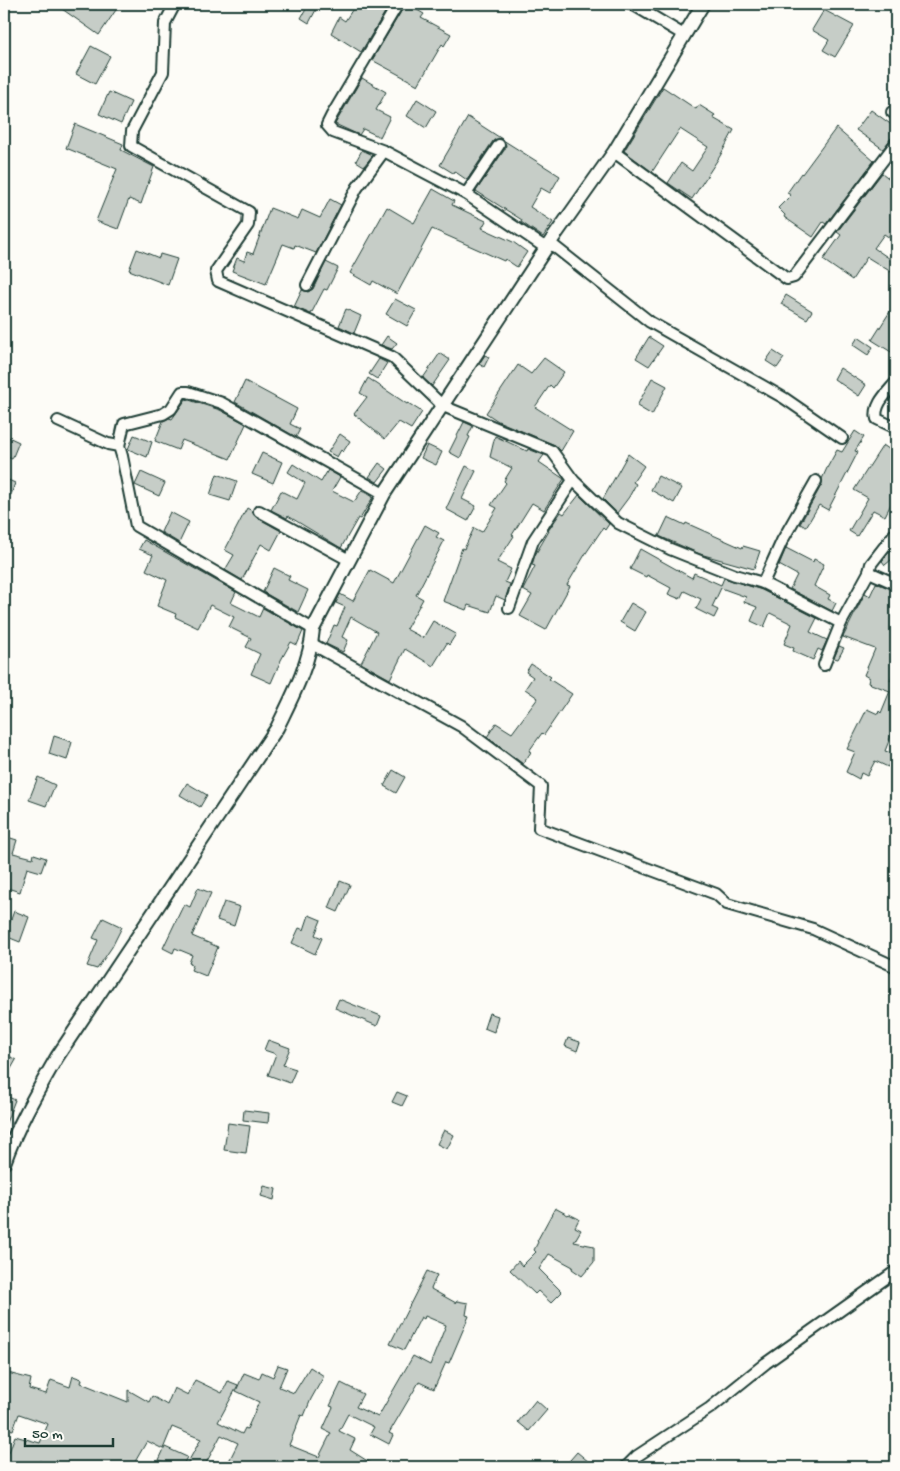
<svg xmlns="http://www.w3.org/2000/svg" width="900" height="1471" font-family="'Gochi Hand',sans-serif">
<rect width="100%" height="100%" fill="#fdfcf7"/>
<filter id="ink" filterUnits="userSpaceOnUse"><feTurbulence type="fractalNoise" baseFrequency=".02" numOctaves="2"/><feDisplacementMap in="SourceGraphic" scale="10" xChannelSelector="R" yChannelSelector="G"/><feConvolveMatrix kernelMatrix="1 2 1 2 8 2 1 2 1" color-interpolation-filters="sRGB"/></filter>
<g filter="url(#ink)">
<g fill="#c6cdc7" stroke="#1f3d34">
<polygon points="55,4 120,4 99,35"/>
<polygon points="309,4 319,4 309,23 301,18"/>
<polygon points="356,4 390,4 361,52 331,33 339,17 345,21"/>
<polygon points="402,4 407,4 424,14 421,18 451,34 444,46 442,44 418,85 372,60 402,10"/>
<polygon points="824,10 854,26 835,57 823,50 829,40 812,30"/>
<polygon points="91,46 110,56 95,84 76,74"/>
<polygon points="362,78 386,92 376,110 390,117 380,137 363,129 359,135 335,124"/>
<polygon points="663,87 696,109 699,105 715,115 713,118 734,130 720,156 692,199 668,183 681,163 692,171 708,147 680,129 652,172 624,151"/>
<polygon points="109,92 131,102 121,124 99,114"/>
<polygon points="417,99 436,111 426,128 407,116"/>
<polygon points="871,110 896,128 896,136 891,138 883,149 856,130"/>
<polygon points="468,117 502,139 496,139 493,141 467,180 454,171 453,173 440,165"/>
<polygon points="75,124 123,144 121,150 154,167 141,204 129,199 118,229 96,221 117,169 66,148"/>
<polygon points="836,128 874,161 826,224 823,222 813,237 784,217 785,215 778,208 791,195 787,193 801,173 802,174"/>
<polygon points="503,140 560,176 550,193 541,188 530,207 553,222 543,237 521,222 522,220 476,191 505,149 506,145"/>
<polygon points="362,150 373,155 364,166 356,161"/>
<polygon points="882,173 896,184 896,237 893,234 890,238 884,234 874,248 896,263 896,275 867,257 852,280 823,260 841,235 837,232"/>
<polygon points="433,189 454,201 452,205 486,221 482,228 513,242 527,252 517,267 505,259 504,261 432,229 397,294 373,281 371,285 350,273 387,207 414,223"/>
<polygon points="330,199 341,205 316,253 295,245 294,248 283,244 266,284 232,271 237,258 244,261 247,252 253,254 270,208 298,219 302,210 320,218"/>
<polygon points="137,249 159,258 160,254 177,259 168,285 129,270"/>
<polygon points="326,262 338,268 327,290 324,289 311,314 294,307 302,290 308,292 313,289"/>
<polygon points="786,295 812,311 807,319 781,304"/>
<polygon points="395,299 416,310 407,326 386,314"/>
<polygon points="896,302 896,355 872,340"/>
<polygon points="346,309 361,316 354,333 339,326"/>
<polygon points="387,336 397,343 392,349 381,345"/>
<polygon points="649,337 663,346 649,366 636,358"/>
<polygon points="858,337 873,347 868,355 853,345"/>
<polygon points="773,351 784,358 777,368 766,361"/>
<polygon points="440,353 450,360 432,386 423,378"/>
<polygon points="485,355 489,357 484,367 479,364"/>
<polygon points="544,358 564,372 553,388 550,385 535,407 573,431 561,451 555,445 498,421 486,413 518,365 531,374"/>
<polygon points="379,359 387,363 377,379 369,374"/>
<polygon points="840,368 866,385 859,396 834,379"/>
<polygon points="368,378 407,404 408,403 422,412 411,429 399,422 385,439 354,414 367,397 360,393"/>
<polygon points="652,378 667,386 652,415 637,406"/>
<polygon points="245,381 297,409 290,424 300,429 296,437 235,402"/>
<polygon points="186,399 220,410 246,424 230,459 182,440 178,450 155,441 163,421 169,418 172,419"/>
<polygon points="464,422 473,426 468,436 470,437 460,458 449,452"/>
<polygon points="855,431 864,437 855,451 858,452 828,510 819,505 806,527 800,524 822,484 822,479 827,468 837,450 842,452"/>
<polygon points="340,434 350,441 343,452 341,450 337,457 328,452"/>
<polygon points="4,435 19,442 12,459 4,456"/>
<polygon points="134,435 152,442 147,457 128,449"/>
<polygon points="495,436 527,451 528,449 544,455 539,462 564,479 544,510 532,503 512,535 514,536 497,562 511,569 505,582 510,584 505,600 496,596 490,612 468,605 466,610 443,601 462,548 464,549 474,528 482,532 489,521 497,508 491,505 506,483 504,481 512,468 490,457"/>
<polygon points="427,445 442,452 436,465 421,458"/>
<polygon points="883,445 896,454 896,507 891,504 885,516 873,510 857,536 849,531 868,498 854,490"/>
<polygon points="262,453 282,462 273,483 252,474"/>
<polygon points="628,454 644,466 633,482 636,484 629,497 617,513 603,499"/>
<polygon points="379,463 387,469 377,482 369,477"/>
<polygon points="293,464 321,482 328,470 340,477 332,491 354,502 362,490 373,497 360,519 358,518 341,548 288,516 287,518 271,510 281,491 297,499 305,483 288,472"/>
<polygon points="466,466 476,471 462,499 476,506 468,521 446,509"/>
<polygon points="141,472 165,483 159,496 135,485"/>
<polygon points="217,474 237,481 230,501 210,495"/>
<polygon points="658,476 682,488 674,503 651,490"/>
<polygon points="4,478 15,483 11,495 4,492"/>
<polygon points="579,495 609,524 605,530 603,528 586,553 567,585 570,586 546,630 520,616 532,595 523,590 535,566 532,565 535,555 549,531 548,531 561,512 564,514"/>
<polygon points="247,508 252,511 256,517 281,531 271,550 261,544 242,580 225,570 234,555 225,550"/>
<polygon points="170,512 189,522 179,543 161,532"/>
<polygon points="668,517 685,525 686,523 742,548 743,546 760,551 754,569 700,554 659,536"/>
<polygon points="425,525 439,533 436,537 444,541 416,595 423,599 406,629 423,638 433,621 456,634 449,645 447,643 433,666 405,649 390,679 361,663 377,632 351,617 342,637 348,640 343,652 326,644 334,625 337,626 345,607 336,603 340,594 353,601 370,570 394,583"/>
<polygon points="144,540 236,592 231,603 259,617 263,608 303,631 297,645 291,642 281,660 271,683 251,674 260,654 246,647 251,638 229,627 234,617 210,605 198,628 175,617 176,614 157,606 167,580 146,570 153,555 139,549"/>
<polygon points="896,544 896,556 885,565 882,561"/>
<polygon points="786,548 813,562 814,559 824,564 814,586 830,595 828,599 836,603 832,611 790,589 797,575 779,565"/>
<polygon points="640,549 692,578 694,573 721,585 724,578 762,590 817,618 810,632 827,640 822,651 818,649 813,660 793,651 794,648 784,644 792,624 770,613 764,627 751,621 757,607 744,602 746,597 721,588 712,607 718,610 714,618 696,609 701,599 684,591 680,599 668,594 671,588 647,575 646,577 630,569"/>
<polygon points="274,568 290,576 288,580 308,590 298,612 263,592"/>
<polygon points="876,583 896,591 896,667 890,680 894,682 896,677 896,707 892,717 896,719 896,723 885,751 894,754 888,767 875,761 867,776 861,773 859,779 846,772 855,752 847,749 867,709 878,714 879,711 881,713 890,691 868,683 869,678 864,675 875,649 843,637 865,593 870,596"/>
<polygon points="631,603 646,612 635,631 620,622"/>
<polygon points="839,646 844,648 838,659 834,658"/>
<polygon points="531,664 551,677 549,679 572,694 544,735 542,733 529,751 531,752 523,764 487,737 496,723 512,733 538,698 525,689 533,677 526,672"/>
<polygon points="54,736 72,742 67,760 49,754"/>
<polygon points="393,770 405,777 396,793 384,786"/>
<polygon points="38,777 55,785 46,806 29,800"/>
<polygon points="187,783 207,795 200,807 180,795"/>
<polygon points="4,836 17,840 13,853 33,858 34,854 46,858 41,872 27,868 20,892 4,887"/>
<polygon points="340,881 350,885 338,912 329,908"/>
<polygon points="198,888 211,893 192,936 218,947 206,976 191,970 193,965 189,963 192,955 175,948 173,953 163,948 184,904 190,907"/>
<polygon points="224,902 240,907 234,926 217,920"/>
<polygon points="14,911 29,917 20,942 5,936"/>
<polygon points="309,915 321,920 315,935 322,938 315,954 292,943 299,928 304,930"/>
<polygon points="103,918 122,927 112,947 97,969 87,966 98,940 93,938"/>
<polygon points="339,999 381,1016 377,1026 335,1008"/>
<polygon points="489,1013 498,1016 494,1032 484,1028"/>
<polygon points="568,1038 580,1042 577,1051 565,1046"/>
<polygon points="268,1040 290,1048 283,1065 296,1069 290,1083 268,1075 276,1054 264,1050"/>
<polygon points="4,1053 16,1060 4,1081"/>
<polygon points="397,1092 407,1096 402,1106 392,1102"/>
<polygon points="4,1095 15,1100 4,1128"/>
<polygon points="244,1110 269,1113 268,1123 243,1120"/>
<polygon points="228,1123 250,1126 246,1153 224,1150"/>
<polygon points="444,1130 454,1135 447,1149 437,1144"/>
<polygon points="264,1186 276,1189 274,1200 261,1196"/>
<polygon points="555,1208 568,1215 569,1214 579,1219 575,1227 581,1230 574,1242 594,1246 594,1262 582,1276 572,1269 573,1267 549,1254 539,1269 562,1292 551,1303 538,1291 535,1294 510,1270 518,1261 522,1266 536,1252 534,1250 538,1242 537,1241"/>
<polygon points="427,1271 437,1275 431,1289 456,1303 457,1301 468,1303 466,1315 469,1316 449,1363 446,1362 434,1389 419,1382 389,1433 393,1435 389,1444 370,1434 374,1427 348,1414 339,1431 355,1439 350,1450 377,1467 226,1467 238,1443 221,1435 204,1467 197,1467 188,1462 201,1439 172,1427 163,1449 147,1441 132,1467 54,1467 40,1461 37,1467 9,1467 4,1465 15,1436 40,1443 48,1424 19,1414 13,1430 4,1428 4,1372 31,1379 29,1389 46,1394 51,1380 70,1387 73,1376 82,1379 81,1383 128,1402 128,1390 149,1402 152,1396 167,1405 174,1388 188,1395 195,1380 222,1393 228,1381 238,1385 218,1422 242,1434 245,1428 247,1429 259,1402 236,1391 244,1373 259,1379 262,1372 273,1377 278,1365 287,1368 279,1387 294,1393 310,1367 324,1376 311,1399 304,1416 301,1415 289,1445 319,1457 331,1433 323,1429 333,1407 330,1406 341,1383 363,1394 356,1407 378,1417 413,1356 430,1365 446,1325 425,1316 424,1319 421,1317 404,1350 390,1344"/>
<polygon points="536,1400 547,1410 529,1431 518,1422"/>
<polygon points="165,1447 187,1457 182,1467 176,1467 159,1460"/>
<polygon points="577,1452 595,1467 564,1467"/>
</g>
<g fill="none" stroke-linecap="round" stroke-linejoin="round">
<g stroke="#1f3d34" stroke-width="14">
<g id="minor">
<polyline points="175,4 165,23 163,72 132,131 131,146 249,212 248,225 216,271 218,281 392,357 443,406 552,451 573,480 618,523 670,549 735,575 763,583 841,623"/>
<polyline points="632,4 684,35"/>
<polyline points="396,7 332,115 327,125 333,132 384,151 466,194 546,248"/>
<polyline points="892,112 896,115"/>
<polyline points="614,152 787,279 794,277 896,143"/>
<polyline points="466,194 499,145"/>
<polyline points="550,243 650,322 784,398 842,438"/>
<polyline points="307,285 357,188 384,151"/>
<path d="M896,382C888,392 873,405 877,419L896,428"/>
<polyline points="58,421 108,444 119,446 122,456 136,526 313,629"/>
<polyline points="119,446 124,424 163,414 171,409 182,392 188,392 222,403 384,494"/>
<polyline points="259,511 349,560"/>
<polyline points="869,572 896,584"/>
<polyline points="763,583 782,541 816,481"/>
<polyline points="509,608 533,541 573,480"/>
<polyline points="312,644 461,726 541,786 539,828 716,894 727,904 813,929 896,967"/>
<polyline points="824,665 841,623 869,572 871,564 896,532"/>
<polyline points="626,1467 637,1456 710,1408 766,1363 896,1271"/>
</g>
</g>
<g stroke="#1f3d34" stroke-width="16">
<path id="tertiary" d="M4,1163C17,1126 37,1092 57,1057L277,728C292,697 310,664 313,629L384,494L546,248L614,152L703,4"/>
</g>
<use href="#minor" stroke="#fdfcf7" stroke-width="10"/>
<use href="#tertiary" stroke="#fdfcf7" stroke-width="12"/>
</g>
</g>
<rect width="900" height="1471" fill="none" stroke="#fdfcf7" stroke-width="20"/>
<rect x="10" y="10" width="880" height="1451" fill="none" stroke="#1f3d34" stroke-width="2" filter="url(#ink)"/>
<path d="M25 1438v8h88v-8" fill="none" stroke="#1f3d34" stroke-width="2.5"/>
<text x="32" y="1438" font-size="15" fill="#1f3d34" stroke="#fdfcf7" stroke-width="4" paint-order="stroke">50 m</text>
</svg>
